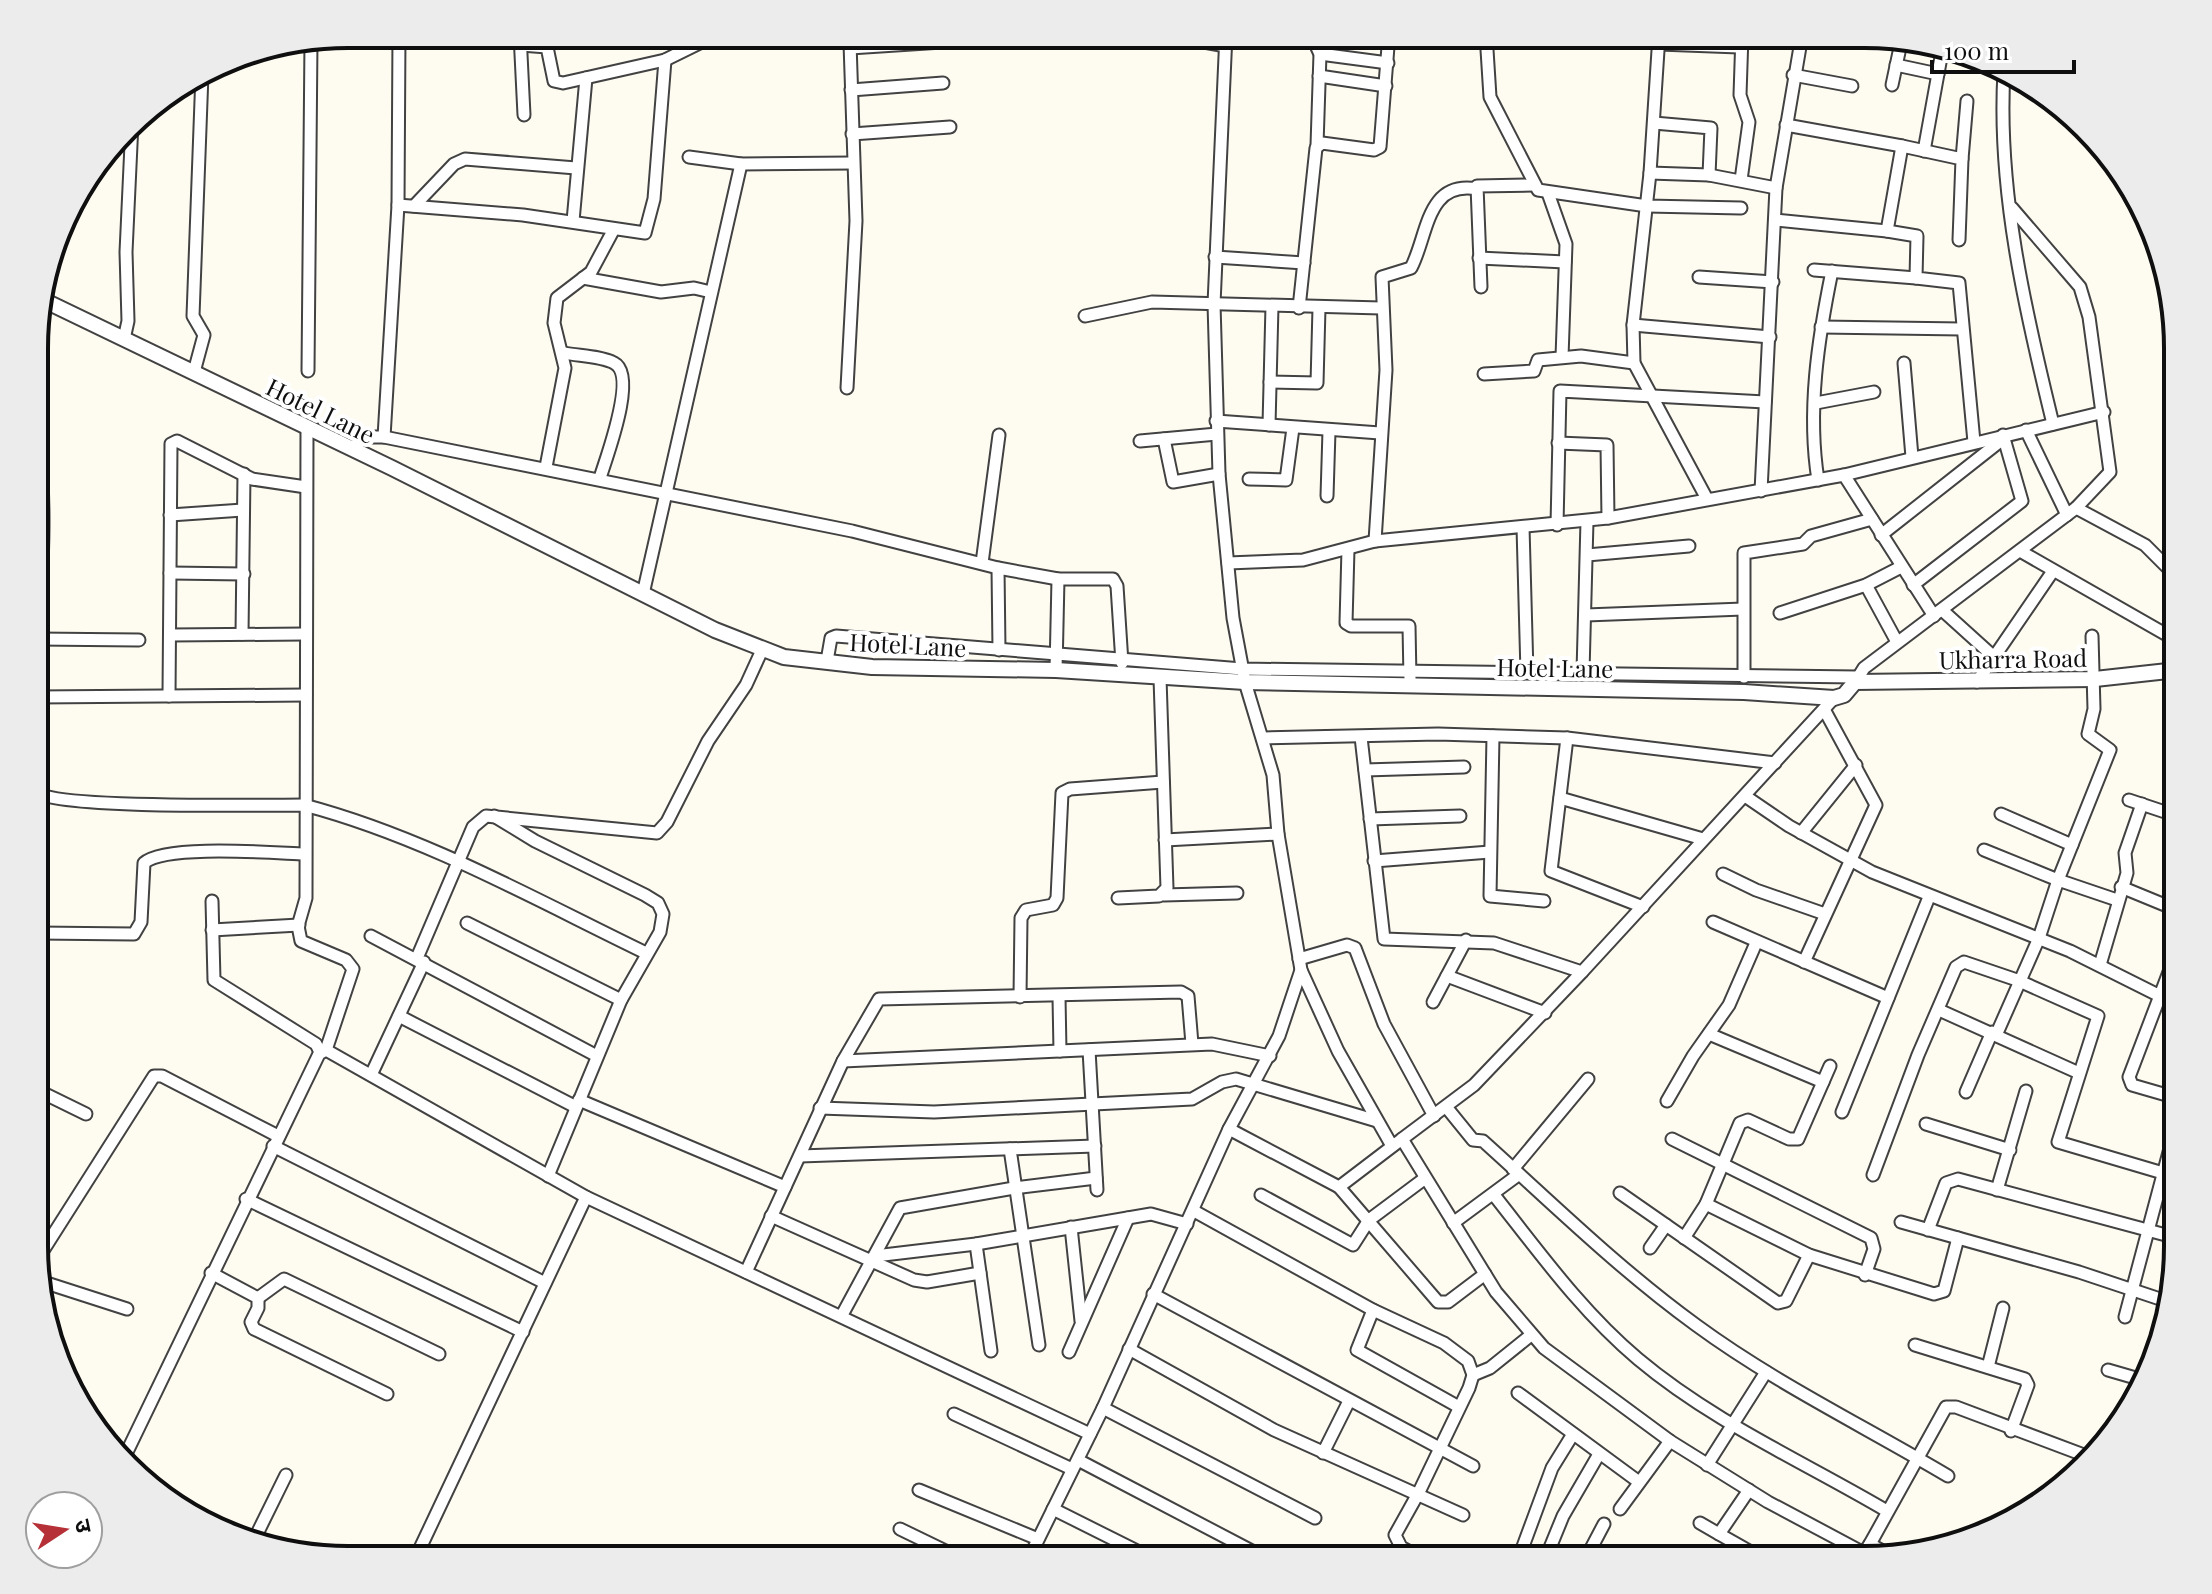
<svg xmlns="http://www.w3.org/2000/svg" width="2212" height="1594" font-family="'Playfair Display','Noto Sans Devanagari',serif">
<rect width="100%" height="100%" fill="#fefbf1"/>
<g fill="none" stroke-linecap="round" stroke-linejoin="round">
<g stroke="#424242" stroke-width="15">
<g id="minor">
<polyline points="520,34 524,115"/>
<polyline points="812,34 843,35 850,43 856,221 847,388"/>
<polyline points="1226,34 1214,304 1219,474 1233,618 1245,682 1273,775 1278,834 1301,970 1338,1051 1392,1146"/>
<polyline points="1301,34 1314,41 1320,54 1317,145"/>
<polyline points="1486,34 1490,97 1538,190 1647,206 1741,208"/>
<polyline points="1659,35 1650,173 1633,325 1634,363 1707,499"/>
<polyline points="1869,35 1901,39"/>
<polyline points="1176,37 1226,46"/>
<polyline points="1659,44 1739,47"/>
<polyline points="521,45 547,47 554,81 563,83 665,60 718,34"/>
<polyline points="850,48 942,42"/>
<polyline points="1320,54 1388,63"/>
<polyline points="1896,65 1938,74"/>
<path d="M2004,72C1997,189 2025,310 2053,424"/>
<polyline points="1793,75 1852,86"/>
<polyline points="1319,76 1386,86"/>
<polyline points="1892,85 1902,38"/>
<polyline points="851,90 943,83"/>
<polyline points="1654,123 1711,128 1709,175"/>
<polyline points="1786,125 1902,146"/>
<polyline points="852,134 950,127"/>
<polyline points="1924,151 1943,46"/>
<polyline points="689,157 741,164 853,163"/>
<polyline points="1962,159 1967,101"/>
<polyline points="1650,173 1709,175 1776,188"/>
<polyline points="1741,180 1749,122 1740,95 1742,35"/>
<polyline points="1548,193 1566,244 1562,357"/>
<polyline points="398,205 523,215 645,233 654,199 665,60"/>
<polyline points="414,206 454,164 465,159 576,168"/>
<polyline points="1775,220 1887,231"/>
<polyline points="573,221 586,78"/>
<polyline points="1959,240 1962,159 1902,146 1887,231 1917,236 1916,278 1959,283 1974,442"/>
<polyline points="1215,257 1304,263"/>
<polyline points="1479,258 1565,262"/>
<polyline points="1814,270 1916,278"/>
<polyline points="1699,277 1773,282"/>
<polyline points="583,278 661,292 694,288 711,292"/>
<polyline points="1481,287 1477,186 1533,185"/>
<polyline points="1299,308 1316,148 1322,143 1374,150 1380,147 1389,34"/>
<polyline points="1085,316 1152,302 1381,308"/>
<polyline points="1633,325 1770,337"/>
<polyline points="1821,327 1962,329"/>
<polyline points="124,339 128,321 126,252 132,123"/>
<path d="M564,353C579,356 601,356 614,363C638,375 606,458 600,478"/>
<polyline points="1904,363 1912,457"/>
<polyline points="308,371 311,41"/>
<polyline points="194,372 204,335 193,316 202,74"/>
<polyline points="1484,374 1534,371 1538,360 1581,356 1634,363"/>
<polyline points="1270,382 1317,383 1319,308"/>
<polyline points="1816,403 1874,392"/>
<path d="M37,421C46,495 44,559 37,633"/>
<polyline points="1216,421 1380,433"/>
<polyline points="1269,425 1272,306"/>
<polyline points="307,429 306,898 298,926 301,941 346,960 353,969 326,1050"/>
<polyline points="2026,430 2067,515"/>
<polyline points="384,437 398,205 399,34"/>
<polyline points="1164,439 1173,482 1219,474"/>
<polyline points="1140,441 1217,434"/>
<polyline points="1558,443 1607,445 1608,518"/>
<polyline points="351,449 366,437 384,437 852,531 998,568 1058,579 1113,579 1117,586 1122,663"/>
<polyline points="546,467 565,368 554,323 557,298 591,272 614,229"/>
<polyline points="1844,475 1934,616"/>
<polyline points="1249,479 1286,480 1293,428"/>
<path d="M1818,480C1807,411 1818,339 1832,271"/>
<polyline points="1761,491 1776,188 1802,35"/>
<polyline points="1327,496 1329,431"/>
<polyline points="2076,508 2145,545 2177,577"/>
<polyline points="170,515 243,510"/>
<polyline points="1557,525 1560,391 1765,402"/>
<polyline points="1523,527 1527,673"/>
<polyline points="1881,535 2003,439"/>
<path d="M1375,541L1386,370L1382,277L1411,268C1428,236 1426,180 1477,189"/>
<polyline points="1348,549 1346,623 1351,626 1409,626 1410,679"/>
<polyline points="2020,551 2174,639 2177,650"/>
<polyline points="1587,555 1689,546"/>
<polyline points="982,563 999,435"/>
<polyline points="1228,563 1303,560 1375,541 1608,518 1844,475 2104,412"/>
<polyline points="998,568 999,650"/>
<polyline points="170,573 244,574"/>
<polyline points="1866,585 1897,642"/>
<polyline points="1913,585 2022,501 2003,435"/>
<polyline points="643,594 741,164"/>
<polyline points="1942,610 1994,657"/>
<polyline points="1780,613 1866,585 1901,567"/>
<polyline points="1586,615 1743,609"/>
<polyline points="242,634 244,474"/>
<polyline points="171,635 305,634"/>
<polyline points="37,639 139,640"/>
<polyline points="827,661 831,638 836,636 1242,669 1857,677"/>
<polyline points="1056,670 1058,579"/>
<polyline points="1583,672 1587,521"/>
<polyline points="1744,677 1744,553 1803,544 1811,536 1872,519"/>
<polyline points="1856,681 1864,668 2076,508 2110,472 2089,317 2080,287 2012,208"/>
<polyline points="1977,682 2053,571"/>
<polyline points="169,696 171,444 177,441 252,479 306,487"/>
<polyline points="37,697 306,695"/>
<polyline points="1493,736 1490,896 1544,901"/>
<polyline points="1361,737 1384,939 1494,943 1582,972 1834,698"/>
<polyline points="1264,738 1438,734 1567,738 1775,763"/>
<polyline points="1567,738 1551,871 1643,907"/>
<polyline points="1365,770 1464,767"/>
<path d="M37,792C55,809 266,805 304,805C425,837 534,899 646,953"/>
<polyline points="1745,796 1789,826 1872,872 2070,951 2160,996 2177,1001"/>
<polyline points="1560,798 1703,839"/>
<polyline points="2129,800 2177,816"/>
<polyline points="2001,814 2072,845"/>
<polyline points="494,816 535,841 645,895 658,903 663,914 660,932 621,1000 548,1176"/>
<polyline points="1370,819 1460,816"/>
<polyline points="1801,833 1856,765"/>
<polyline points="1165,840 1278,834"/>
<polyline points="1984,850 2058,880 2110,750 2088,734 2094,709 2092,636"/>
<polyline points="37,859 38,794"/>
<polyline points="1374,861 1490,852"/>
<polyline points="1723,874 1756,890 1825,914"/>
<polyline points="2121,887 2177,910"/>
<polyline points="1164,895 1237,893"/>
<polyline points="1118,898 1159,896 1167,888 1160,678"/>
<polyline points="212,901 214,980 316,1044 320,1052"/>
<polyline points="1713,922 1888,998"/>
<polyline points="467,923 621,1000"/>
<polyline points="212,930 299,925"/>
<path d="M37,933L134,934L141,922L144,863C165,844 274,853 305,854"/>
<polyline points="371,936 597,1056"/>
<polyline points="2177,951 2129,1077 2132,1085 2177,1098"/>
<polyline points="417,958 473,827 486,816 657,833 667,822 708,741 746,685 762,650"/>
<polyline points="1299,959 1347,945 1355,948 1384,1024 1434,1116"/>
<polyline points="1804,962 1876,805 1825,711"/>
<polyline points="2100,965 2127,873 2125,853 2142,804"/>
<polyline points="1447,976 1545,1013"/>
<polyline points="1020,997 1021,918 1026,910 1053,905 1057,898 1062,793 1070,789 1163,782"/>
<polyline points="1059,997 1060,1051"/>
<polyline points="1433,1002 1466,940"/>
<polyline points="1939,1010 2079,1073"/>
<polyline points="399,1016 576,1107"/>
<polyline points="1997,1033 2039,938 2058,880 2117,900"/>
<polyline points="1709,1034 1823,1082"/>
<polyline points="1089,1050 1097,1190"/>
<polyline points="843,1061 1212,1044 1270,1056"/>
<polyline points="371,1075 424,962"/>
<polyline points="37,1090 86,1114"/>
<polyline points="1966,1092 1992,1032"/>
<polyline points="579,1100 785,1187"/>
<polyline points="1667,1101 1693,1056 1729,1005 1756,943"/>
<polyline points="820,1108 934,1112 1192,1099 1222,1082 1236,1079 1377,1121"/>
<path d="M1447,1108L1473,1140L1483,1141C1553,1204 1619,1269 1696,1325C1775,1383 1864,1426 1948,1476"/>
<polyline points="1842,1112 1929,897"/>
<polyline points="1926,1124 2010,1150"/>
<polyline points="1229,1129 1339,1187 1402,1139 1496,1292 1544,1348 1670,1441 1768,1502 1864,1553 1870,1544 1888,1554"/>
<polyline points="1402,1139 1474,1085 1582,972"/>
<polyline points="1672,1139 1871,1238 1874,1249 1865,1275"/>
<polyline points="273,1146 545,1283"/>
<polyline points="1010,1149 1039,1345"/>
<polyline points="37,1156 41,1158"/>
<polyline points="800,1156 1095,1146"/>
<polyline points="1513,1169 1588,1079"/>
<polyline points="1873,1175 1918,1055 1956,967 1964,962 2017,980 2098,1016 2058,1142 2163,1173"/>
<polyline points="1339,1187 1438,1302 1448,1302 1485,1274"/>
<polyline points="1997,1190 2026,1091"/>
<polyline points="1620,1193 1778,1303 1786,1301 1809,1255"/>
<polyline points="1261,1195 1353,1245 1369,1220 1424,1179"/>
<path d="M1494,1195C1539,1252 1582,1312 1638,1359C1713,1422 1804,1462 1887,1511"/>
<polyline points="246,1199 523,1332"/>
<polyline points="1706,1204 1809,1255 1934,1294 1944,1291 1958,1238"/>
<polyline points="1194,1211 1373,1310 1444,1343 1468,1361 1473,1375 1469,1388 1419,1492 1395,1535 1401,1547 1425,1560"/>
<polyline points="771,1216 914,1280 927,1282 980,1273"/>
<polyline points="1901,1222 2079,1272 2169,1302"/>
<polyline points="1453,1223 1518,1175"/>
<polyline points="1071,1227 1081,1321"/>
<polyline points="1928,1230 1946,1183 1958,1179 2177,1238"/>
<polyline points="1684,1238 1706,1204 1740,1123 1748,1120 1789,1139 1798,1139 1830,1066"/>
<polyline points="976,1244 991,1351"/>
<polyline points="1650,1248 1666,1225"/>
<polyline points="875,1256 976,1244 1151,1214 1187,1224"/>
<polyline points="37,1260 154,1076 162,1076 278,1136"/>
<polyline points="746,1272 843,1061 879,999 1181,992 1188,996 1192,1044"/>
<polyline points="211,1273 258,1298 258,1308 251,1322 254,1329 387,1394"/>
<polyline points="37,1280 127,1309"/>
<polyline points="1153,1294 1473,1466"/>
<polyline points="258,1298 284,1279 439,1354"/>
<polyline points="1373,1310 1357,1350 1459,1407"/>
<polyline points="842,1315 900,1208 1014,1188 1096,1178"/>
<polyline points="2125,1317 2173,1137"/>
<polyline points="1915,1345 2025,1379 2028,1385 2011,1431"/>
<polyline points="1129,1349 1274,1430 1463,1515"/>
<polyline points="1069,1352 1128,1218"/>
<polyline points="1988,1367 2003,1308"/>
<polyline points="2108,1370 2146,1381"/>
<polyline points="1473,1375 1490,1368 1531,1335"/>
<polyline points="1518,1393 1639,1482"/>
<polyline points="1103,1408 1315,1518"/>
<polyline points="954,1414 1072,1469"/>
<polyline points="1323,1453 1349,1401"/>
<polyline points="124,1458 319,1054 326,1050 586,1197 1090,1434"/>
<polyline points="1078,1460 1269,1560"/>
<polyline points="1707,1465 1766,1372"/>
<polyline points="919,1490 1038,1539"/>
<polyline points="1749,1490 1719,1534 1765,1560"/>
<polyline points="1053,1509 1155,1560"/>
<polyline points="1620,1509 1670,1441"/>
<polyline points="1700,1523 1719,1534"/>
<polyline points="900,1529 964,1560"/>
<polyline points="253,1542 286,1475"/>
<polyline points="1870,1544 1946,1407 1956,1407 2089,1457"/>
<polyline points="1035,1548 1060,1560"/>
<polyline points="415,1559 586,1197"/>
<polyline points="1028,1560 1103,1408 1229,1129 1279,1036 1301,970"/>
<polyline points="1518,1560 1552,1468 1573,1434"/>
<polyline points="1545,1560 1563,1516 1599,1454"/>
<polyline points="1585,1560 1604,1524"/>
</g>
</g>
<g stroke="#424242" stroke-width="18">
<polyline id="tertiary" points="39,298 392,468 715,630 784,657 872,667 1056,670 1245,682 1744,692 1834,698 1844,695 1855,682 2095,679 2177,670"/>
</g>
<use href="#minor" stroke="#fff" stroke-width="11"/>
<use href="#tertiary" stroke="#fff" stroke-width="14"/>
</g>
<g text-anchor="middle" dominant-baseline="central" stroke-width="8" stroke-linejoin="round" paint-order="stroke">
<g font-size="24" fill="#0f0f0f" stroke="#fff">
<text transform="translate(321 410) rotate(26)">Hotel Lane</text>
<text transform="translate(908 644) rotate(3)">Hotel Lane</text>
<text transform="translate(2013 658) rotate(-1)">Ukharra Road</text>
<text transform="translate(1555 667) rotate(1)">Hotel Lane</text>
</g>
</g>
<path d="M0 0H2212V1594H0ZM348 48H1864A300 300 0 0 1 2164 348V1246A300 300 0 0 1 1864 1546H348A300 300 0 0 1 48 1246V348A300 300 0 0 1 348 48Z" fill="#ececec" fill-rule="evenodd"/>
<path fill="none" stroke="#0f0f0f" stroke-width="4" d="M348 48H1864A300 300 0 0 1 2164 348V1246A300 300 0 0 1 1864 1546H348A300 300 0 0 1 48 1246V348A300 300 0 0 1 348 48Z"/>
<g transform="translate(64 1530) rotate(78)"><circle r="38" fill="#ffffff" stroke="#9f9f9f" stroke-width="2"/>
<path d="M0-6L14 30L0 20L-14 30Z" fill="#b53037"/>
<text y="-12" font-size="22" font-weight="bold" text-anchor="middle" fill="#0f0f0f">उ</text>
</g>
<path d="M1932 60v12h142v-12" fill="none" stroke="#0f0f0f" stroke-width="4"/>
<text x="1944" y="60" font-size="24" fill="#0f0f0f" stroke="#ffffff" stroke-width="6" paint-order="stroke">100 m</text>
</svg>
